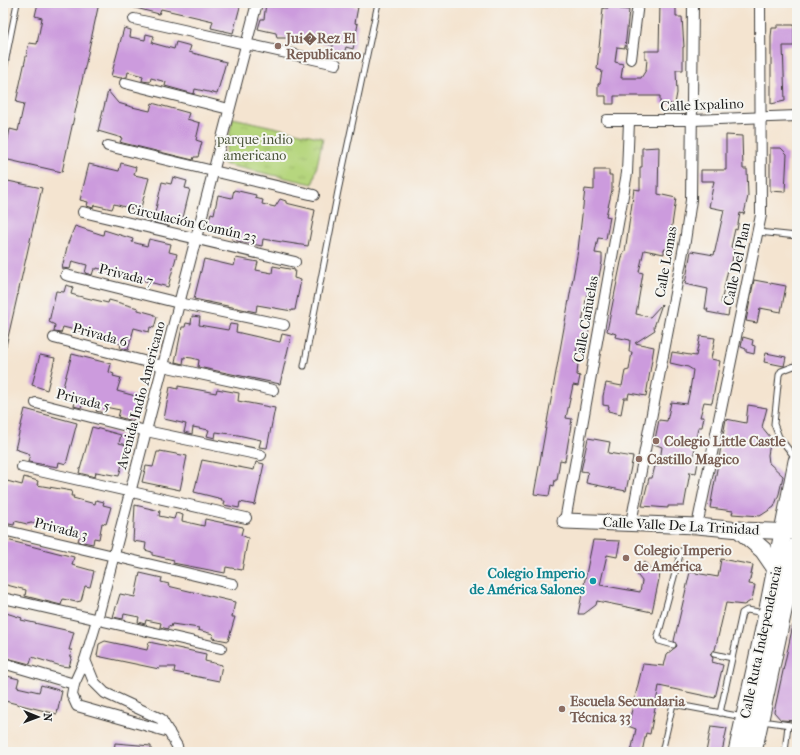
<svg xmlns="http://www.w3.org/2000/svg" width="800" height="755" font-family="'IM FELL French Canon',serif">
<defs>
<pattern id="grass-tufts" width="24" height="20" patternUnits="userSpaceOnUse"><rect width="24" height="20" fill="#b6d67e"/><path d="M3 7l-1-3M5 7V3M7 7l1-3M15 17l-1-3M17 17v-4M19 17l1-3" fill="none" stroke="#9cb76c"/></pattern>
</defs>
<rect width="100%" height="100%" fill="#f6f6f2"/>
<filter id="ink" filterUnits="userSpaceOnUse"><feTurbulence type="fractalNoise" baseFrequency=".025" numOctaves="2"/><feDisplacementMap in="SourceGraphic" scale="8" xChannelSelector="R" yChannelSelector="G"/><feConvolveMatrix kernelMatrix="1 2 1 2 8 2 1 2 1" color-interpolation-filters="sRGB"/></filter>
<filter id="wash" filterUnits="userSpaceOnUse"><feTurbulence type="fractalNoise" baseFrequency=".012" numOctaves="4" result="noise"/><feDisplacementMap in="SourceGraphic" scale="16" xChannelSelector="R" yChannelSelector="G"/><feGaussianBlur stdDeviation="0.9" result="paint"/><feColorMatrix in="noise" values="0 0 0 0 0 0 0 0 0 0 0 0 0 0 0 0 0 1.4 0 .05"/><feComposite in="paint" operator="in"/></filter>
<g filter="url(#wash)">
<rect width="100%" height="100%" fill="#f4e4d0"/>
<polygon fill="url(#grass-tufts)" stroke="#69794d" points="233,118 323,138 313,184 223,164"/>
<g id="blocks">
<g fill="#cc9bdd">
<polygon points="38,3 99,3 62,172 4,159 10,129 18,131 24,104 16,102 29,43 37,44 42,18 35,16"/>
<polygon points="128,3 241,3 233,33 211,28 213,21 161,9 159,14 128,6"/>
<polygon points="266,3 337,3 358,7 355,23 358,24 353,49 346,47 344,54 332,51 333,45 296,38 294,45 287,44 288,38 277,38 276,33 258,29 261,19 264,19"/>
<polygon points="608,3 621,3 620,9 629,10 625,48 617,47 615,62 623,64 621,78 641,78 646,70 647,59 645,59 645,51 659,51 660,3 676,3 676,17 682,17 684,47 683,47 683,70 676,70 677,93 675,104 660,104 660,96 614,96 614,104 606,104 606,96 598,96 598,84 600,83 602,71 597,69 603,8 608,8"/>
<polygon points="777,25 794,25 794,46 783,46 785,101 771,104 771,36 772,28 777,28"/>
<polygon points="124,28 131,30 130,37 145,40 146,34 154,36 152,43 174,49 176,42 191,46 189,52 226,62 217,94 195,89 194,94 165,86 166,82 151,78 150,82 142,81 143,76 128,72 127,77 121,78 111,76"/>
<polygon points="108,91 118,103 132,107 150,111 152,103 189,113 187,119 200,123 196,140 202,142 198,157 194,157 193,160 123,143 120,142 122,138 98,131"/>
<polygon points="726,135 742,136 743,169 747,169 748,196 744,214 740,213 737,230 735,229 731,247 734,248 732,262 731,270 728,269 721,303 730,305 728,316 707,312 708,309 705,309 708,289 685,284 691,251 714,255 724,210 709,207 714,181 701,181 701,170 726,170"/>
<polygon points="659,147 658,194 676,198 671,232 675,232 672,251 664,249 664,254 644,250 639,272 643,273 636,314 650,317 662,304 654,327 655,330 635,343 654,347 646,396 629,393 628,398 624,398 621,414 608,411 609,406 603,405 603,396 606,383 622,386 625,371 629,370 632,352 629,352 630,340 615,337 616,334 607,331 621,262 624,251 625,252 634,189 640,190 640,167 642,167 642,148"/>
<polygon points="770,148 781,148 787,154 785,192 770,191"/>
<polygon points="121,163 136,167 134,175 149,178 140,211 114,204 112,209 94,205 93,208 87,206 88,202 80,200 89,164 119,171"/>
<polygon points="594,170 609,170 609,175 612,175 612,190 606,216 610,217 606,239 598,238 595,253 602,254 602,262 595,296 587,294 584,312 581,328 589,329 587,341 579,339 578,343 574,362 578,363 577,375 580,376 578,386 573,385 566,418 572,419 565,461 560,460 557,480 555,480 554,486 551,485 549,496 534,494 578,250 585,189 594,190"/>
<polygon points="173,177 187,181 185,188 190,189 182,222 170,218 168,225 153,222 162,182 171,184"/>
<polygon points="3,180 42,188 6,346 3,346"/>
<polygon points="234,190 256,195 255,198 263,200 262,204 275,207 280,199 286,201 286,203 315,210 308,246 263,239 262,246 232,240 233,233 207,227 211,213 214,214 218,195 232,198"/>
<polygon points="75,226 103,235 104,230 133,239 132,242 147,246 149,239 171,244 169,252 177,254 168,287 97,268 97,269 94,269 92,275 85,273 87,265 72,261 70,269 62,268 68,243"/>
<polygon points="236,258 258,262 256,270 272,273 273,266 295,270 294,278 301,280 295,310 292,310 292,311 257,305 256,312 194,299 204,259 234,266"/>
<polygon points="754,280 786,286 781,312 760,308 757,323 746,321"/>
<polygon points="66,285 73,287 71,294 78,296 108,303 109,300 138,308 138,310 153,314 157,317 154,328 150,327 149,332 134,328 128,350 120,348 121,344 107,338 63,327 61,333 54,332 55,325 49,322 56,291 64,292"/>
<polygon points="192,316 200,317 199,325 228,330 230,324 237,325 236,332 280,342 282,334 291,336 280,384 198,367 199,360 192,358 184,357 183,364 175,362 182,327 185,327 186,323 191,324"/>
<polygon points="700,336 715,338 711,359 720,361 712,403 704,402 700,417 704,417 702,427 698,427 693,460 698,462 696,473 690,472 684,506 668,506 668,508 642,506 649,478 652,478 655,466 659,466 662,447 654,444 659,420 667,421 671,402 687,404 690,390 693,370 688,367 670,363 672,352 696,356"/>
<polygon points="743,337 753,340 752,345 755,346 754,354 746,352 746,349 741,347"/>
<polygon points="766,353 786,357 784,366 764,362"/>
<polygon points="72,354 111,364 109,372 114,374 113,376 121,378 117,391 139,397 133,421 118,417 120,410 105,407 104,413 96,411 98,404 83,400 81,408 74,406 76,398 61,394"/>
<polygon points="40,355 55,358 47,390 32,385"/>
<polygon points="178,386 216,393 217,389 239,393 238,401 275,408 267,448 259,447 261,440 238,435 216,432 215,438 207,436 209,430 193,427 192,434 184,432 186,424 164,419 170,387 178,389"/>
<polygon points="748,405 767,408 762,427 771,438 768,455 769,463 783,476 779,494 774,507 760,516 732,514 733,511 710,508 726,419 746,423"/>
<polygon points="25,409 77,423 66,464 59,462 58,467 28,462 30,454 15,449"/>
<polygon points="92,427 121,435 119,443 127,445 119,476 96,472 95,477 79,473"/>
<polygon points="588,438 610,442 608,453 633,457 626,491 586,483 588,472 581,471"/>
<polygon points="160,451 187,456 180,490 142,482 146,466 153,467 157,452 160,452"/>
<polygon points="202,460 254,470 256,462 264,464 255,505 240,502 239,508 224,505 225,501 221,501 222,499 194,492"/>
<polygon points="24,477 38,481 37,485 72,491 71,496 74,496 73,498 95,504 96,500 104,502 103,505 111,507 106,524 102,523 99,539 94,538 93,544 78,541 80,534 43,524 31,523 27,524 15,521 14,525 4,523 6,515 3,515 3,495 7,481 22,485"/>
<polygon points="135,505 160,511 159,516 174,519 176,513 183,515 182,521 204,526 205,519 243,527 241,535 248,538 242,570 226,567 225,573 173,563 174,560 152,555 152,552 145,550 146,543 133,541"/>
<polygon points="3,539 74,557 72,565 94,571 90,587 85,586 81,601 76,602 63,599 61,605 25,596 26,590 3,584"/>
<polygon points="593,540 620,541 617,557 607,555 600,585 640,592 642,581 634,571 645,562 652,571 662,565 652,612 597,601 596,605 584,614 578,614"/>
<polygon points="721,559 753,565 749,584 755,585 752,600 744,605 726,603 715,650 710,654 713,658 712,662 723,665 715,698 659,686 650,734 646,733 642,752 631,752 636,729 628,726 643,664 664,666 667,654 677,646 674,641 690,572 718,577"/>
<polygon points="140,573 162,578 161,582 169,584 168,586 235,602 232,617 235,617 228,641 212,638 213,634 198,630 199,628 172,624 171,627 168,626 168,629 160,627 161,623 146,620 145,624 138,622 139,617 124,614 123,619 113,617 120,594 135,597"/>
<polygon points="3,612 22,618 21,620 74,632 69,650 72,650 70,656 72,656 69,667 61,666 32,657 30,664 3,657"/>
<polygon points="793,625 797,625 797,721 781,720 774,712"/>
<polygon points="105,641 147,650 149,642 206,654 205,661 222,665 219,681 174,672 175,667 160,667 159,669 97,656 99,644"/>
<polygon points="7,676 19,679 17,687 39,692 41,685 62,691 57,714 5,701 6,696 3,695 3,690"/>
<polygon points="711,726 727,728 722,752 706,752"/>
<polygon points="115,743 151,746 151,752 114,752"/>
</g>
</g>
</g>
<g filter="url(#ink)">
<use href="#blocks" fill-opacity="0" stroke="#3c3a37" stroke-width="1"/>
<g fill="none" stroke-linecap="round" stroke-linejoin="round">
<g stroke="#3c3a37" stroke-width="7">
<g id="lane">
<polyline points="3,52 7,53 3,75"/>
<polyline points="7,53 17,3"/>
<polyline points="758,232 797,236"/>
<polyline points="304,366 338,191 378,3"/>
<polyline points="796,459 779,437 774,424 779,375 781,371 797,365"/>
<polyline points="673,645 659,641 658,636 681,551"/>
<polyline points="714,654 732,658"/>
<polyline points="720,713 742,613 747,610 765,613"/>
<polyline points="762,721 797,726"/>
<polyline points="662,752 673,704 743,717"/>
<polyline points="785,752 788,725"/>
</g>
</g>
<g stroke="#3c3a37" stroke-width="12">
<g id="street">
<polyline points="134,19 336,64"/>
<polyline points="631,59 638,3"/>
<polyline points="125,83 229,109"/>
<polyline points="607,120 693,120 797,116"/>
<polyline points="108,146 314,195"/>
<polyline points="83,212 295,262"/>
<polyline points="66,275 179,303 284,325"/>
<polyline points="54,338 163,366 273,390"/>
<polyline points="36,403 146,431 261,455"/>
<polyline points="22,467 246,518"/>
<polyline points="565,521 627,173 629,121"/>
<polyline points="631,523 685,241 691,200 693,3"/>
<polyline points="697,526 761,215 760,3"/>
<polyline points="3,530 233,584"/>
<polyline points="3,598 221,648"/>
<polyline points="85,660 94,682 105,693 161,719 177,746 178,752"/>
<polyline points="3,663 74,684"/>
<polyline points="169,732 77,706 72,695 74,684 85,660 97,620 257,3"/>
</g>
</g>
<g stroke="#3c3a37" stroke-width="17">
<polyline id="secondary" points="565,521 697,526 740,530 797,532"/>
</g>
<g stroke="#3c3a37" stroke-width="19">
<g id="primary">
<polyline points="740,530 763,550 776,569"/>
<polyline points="737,752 765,624 797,461"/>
<polyline points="753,752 797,545"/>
</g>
</g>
<use href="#lane" stroke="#fff" stroke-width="5"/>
<use href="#street" stroke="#fff" stroke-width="10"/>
<use href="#secondary" stroke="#fff" stroke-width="15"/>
<use href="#primary" stroke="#fff" stroke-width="17"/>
</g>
</g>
<g fill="#8d6e63" stroke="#f6f6f2" stroke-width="1.5">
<circle cx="278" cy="46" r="4"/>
<circle cx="656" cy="441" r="4"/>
<circle cx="639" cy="459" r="4"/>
<circle cx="626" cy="558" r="4"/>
<circle cx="562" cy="709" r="4"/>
</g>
<circle fill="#0f9aa8" stroke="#f6f6f2" stroke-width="1.5" cx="593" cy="581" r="4"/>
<g text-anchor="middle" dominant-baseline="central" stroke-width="4" stroke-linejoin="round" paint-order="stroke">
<g font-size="14" font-weight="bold" fill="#785e54" stroke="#f6f6f2" text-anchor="start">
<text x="286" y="38">Jui�Rez El<tspan x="286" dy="16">Republicano</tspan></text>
<text x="664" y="441">Colegio Little Castle</text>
<text x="647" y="459">Castillo Magico</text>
<text x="634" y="550">Colegio Imperio<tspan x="634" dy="16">de América</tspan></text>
<text x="570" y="701">Escuela Secundaria<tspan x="570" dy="16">Técnica 33</tspan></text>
</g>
<g font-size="14" fill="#1c1c1c" stroke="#f6f6f2">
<text transform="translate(702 105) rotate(-2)">Calle Ixpalino</text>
<text transform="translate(192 223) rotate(13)">Circulación Común 23</text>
<text transform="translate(666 262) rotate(-80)">Calle Lomas</text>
<text transform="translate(737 264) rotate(-78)">Calle Del Plan</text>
<text transform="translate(126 275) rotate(14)">Privada 7</text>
<text transform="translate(586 319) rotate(-80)">Calle Cañuelas</text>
<text transform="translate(100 335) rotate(15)">Privada 6</text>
<text transform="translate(141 395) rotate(-75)">Avenida Indio Americano</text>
<text transform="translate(83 400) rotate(14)">Privada 5</text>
<text transform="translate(681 526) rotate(3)">Calle Valle De La Trinidad</text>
<text transform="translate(61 529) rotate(14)">Privada 3</text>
<text transform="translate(761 642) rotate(-78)">Calle Ruta Independencia</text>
</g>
<g font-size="14" fill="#4a5439" stroke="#f6f6f2">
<text x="255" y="139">parque indio<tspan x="255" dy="16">americano</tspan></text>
</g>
<g font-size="14" font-weight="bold" fill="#0d838f" stroke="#f6f6f2" text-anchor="end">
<text x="585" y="573">Colegio Imperio<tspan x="585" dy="16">de América Salones</tspan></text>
</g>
</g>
<rect width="800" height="755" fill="none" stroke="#f6f6f2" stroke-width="16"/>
<g transform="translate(38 717) rotate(91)" stroke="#f6f6f2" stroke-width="3" paint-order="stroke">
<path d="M0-3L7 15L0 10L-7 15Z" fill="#1c1c1c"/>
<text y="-6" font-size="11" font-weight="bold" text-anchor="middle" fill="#1c1c1c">N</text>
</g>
</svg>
